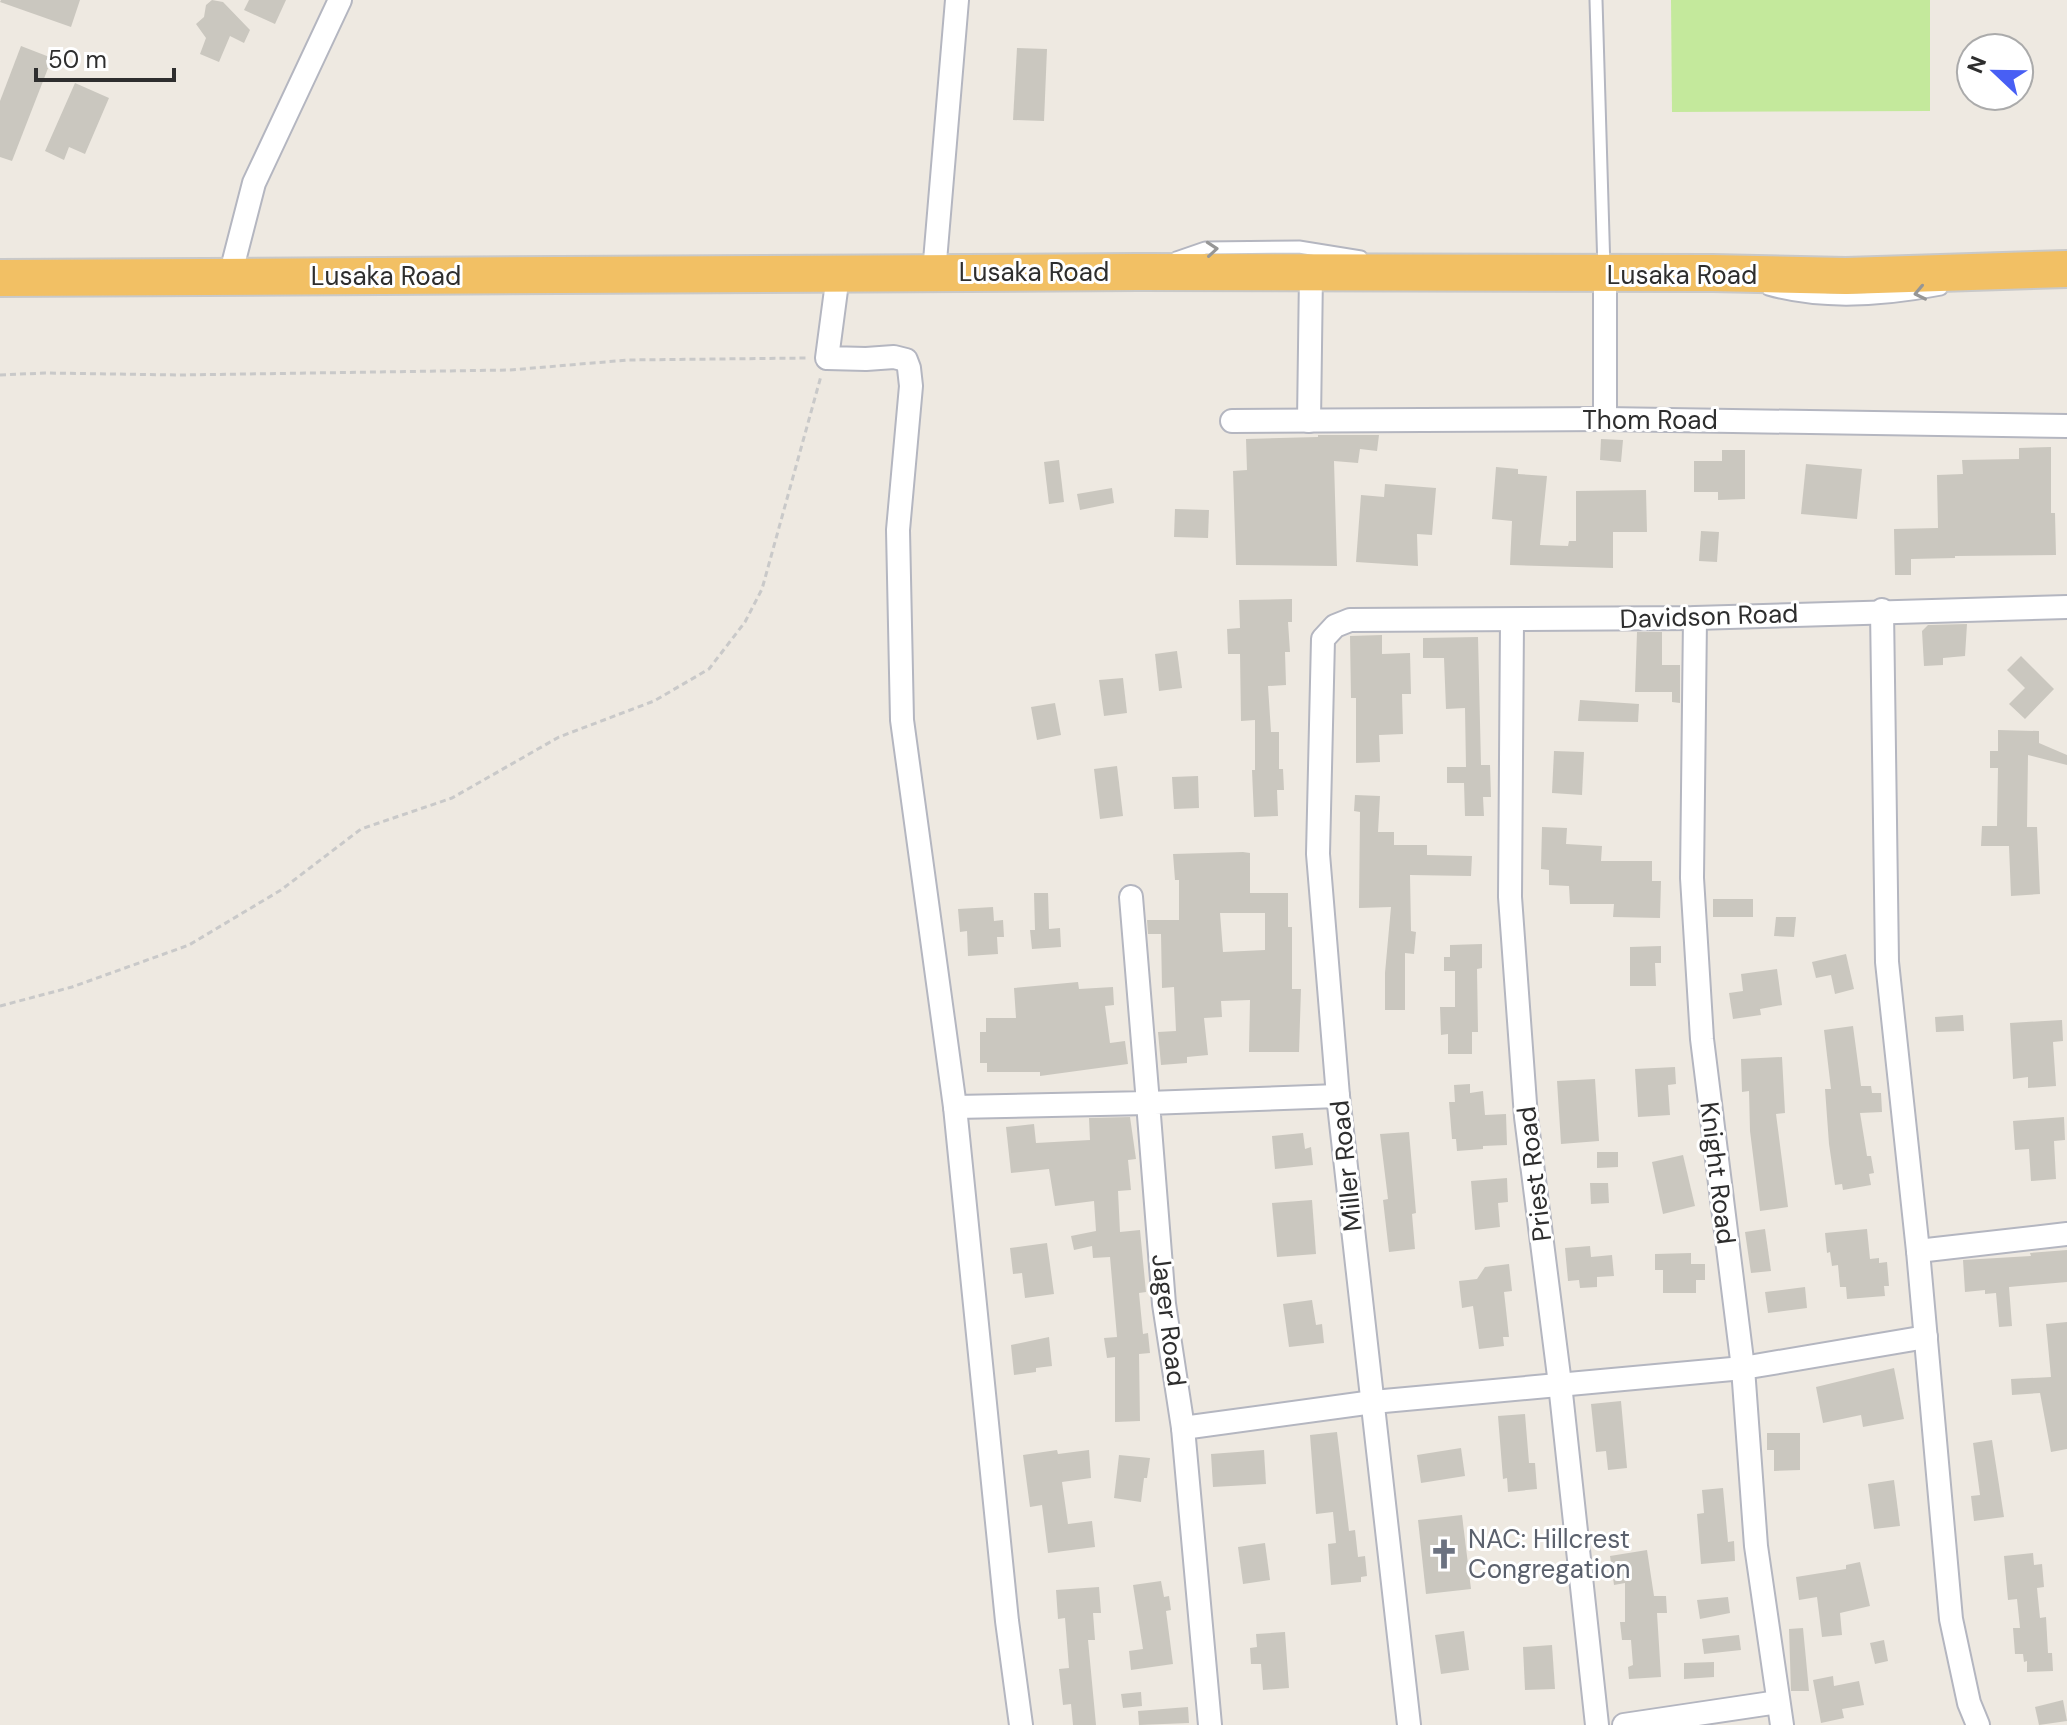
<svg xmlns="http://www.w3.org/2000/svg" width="2067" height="1725" font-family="'DM Sans',sans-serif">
<rect width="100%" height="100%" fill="#eee9e1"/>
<polygon fill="#c4e99c" points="1671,0 1930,0 1930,111 1672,112"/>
<g fill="#cac7bf" fill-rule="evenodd">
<polygon points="1,0 80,0 71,27 0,2"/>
<polygon points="212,0 223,2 250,30 244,43 230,36 219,62 200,54 206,38 196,24 204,17 206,5"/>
<polygon points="249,0 286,0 275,24 244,10"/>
<polygon points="21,46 52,58 12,161 0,157 0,101"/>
<polygon points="1017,48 1047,49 1044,121 1013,120"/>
<polygon points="75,83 109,98 85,154 69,147 64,160 45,151"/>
<polygon points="1318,435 1379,435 1377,451 1360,449 1358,463 1334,461 1337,566 1236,565 1233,471 1247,470 1246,439 1318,437"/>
<polygon points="1601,439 1623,440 1621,462 1600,460"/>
<polygon points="2051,447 2051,513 2055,513 2056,555 1955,556 1955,558 1911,559 1911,575 1895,575 1894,529 1938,528 1937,475 1963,474 1962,460 2019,459 2019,448"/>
<polygon points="1722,450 1745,450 1745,499 1718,500 1718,492 1694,492 1694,461 1722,461"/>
<polygon points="1059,460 1064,502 1049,504 1044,462"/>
<polygon points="1806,464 1862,469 1857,519 1801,514"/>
<polygon points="1496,467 1518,469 1518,474 1547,476 1540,545 1568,546 1569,541 1576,541 1576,491 1646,490 1647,532 1613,532 1613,568 1510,565 1512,521 1492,519"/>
<polygon points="1385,484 1436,488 1432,535 1417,534 1418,566 1356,562 1361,495 1384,497"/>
<polygon points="1112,488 1114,503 1080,510 1077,494"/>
<polygon points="1175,509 1209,510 1208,538 1174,537"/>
<polygon points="1701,531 1719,532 1717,562 1699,561"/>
<polygon points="1292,599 1292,622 1288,622 1290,652 1285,652 1286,685 1268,686 1271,732 1279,732 1279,769 1283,769 1284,790 1277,790 1278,816 1254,817 1252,770 1255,770 1255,720 1241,721 1240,654 1228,654 1227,629 1240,628 1239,600"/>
<polygon points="1967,624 1965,656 1943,658 1943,665 1924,666 1922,631 1928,625"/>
<polygon points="1637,632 1662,632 1662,665 1680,665 1680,703 1672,702 1672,692 1635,692"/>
<polygon points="1382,635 1382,654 1410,653 1411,694 1402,694 1403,734 1379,735 1380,762 1356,763 1356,698 1351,698 1350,636"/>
<polygon points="1478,637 1481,765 1490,765 1491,797 1483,797 1484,816 1465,816 1464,783 1447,783 1447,767 1466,767 1465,708 1446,709 1444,658 1423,658 1423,638"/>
<polygon points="1177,651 1182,688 1159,691 1155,654"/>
<polygon points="2021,656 2054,689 2025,719 2009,704 2025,688 2007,670"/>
<polygon points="1123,678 1127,713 1104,716 1099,680"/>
<polygon points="1580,700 1639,704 1638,722 1578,721"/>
<polygon points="1055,703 1061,735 1037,740 1031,707"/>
<polygon points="1998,730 2039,731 2039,743 2067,755 2067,765 2028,755 2027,827 2037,827 2040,894 2011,896 2009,846 1981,846 1982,826 1997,826 1998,768 1990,768 1990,751 1998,751"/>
<polygon points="1554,751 1584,752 1582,795 1552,793"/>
<polygon points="1117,766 1123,816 1100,819 1094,769"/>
<polygon points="1198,776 1199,808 1174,809 1172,777"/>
<polygon points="1355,795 1380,796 1378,832 1394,832 1394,845 1427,845 1427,855 1472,856 1471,876 1410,875 1411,931 1416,932 1414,954 1405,953 1405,1010 1385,1010 1385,973 1391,907 1359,908 1360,812 1354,811"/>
<polygon points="1542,827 1567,828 1566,844 1602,846 1601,861 1652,861 1652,881 1661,881 1660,918 1613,917 1614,904 1570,904 1569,886 1549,885 1549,870 1541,869"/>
<path d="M1243,852L1250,853V893H1288V927H1292V989H1301L1299,1052H1249L1250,1000L1221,1001L1222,1017L1204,1018L1208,1055L1187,1057V1063L1161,1065L1158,1032L1176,1031L1174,987L1162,988L1161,934H1148L1147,920H1179V880H1175L1173,854ZM1220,913H1265V950L1223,952Z"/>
<polygon points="1034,893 1048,893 1049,929 1060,928 1061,947 1032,949 1030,930 1035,930"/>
<rect x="1713" y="899" width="40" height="18"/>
<polygon points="993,907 994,921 1003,920 1004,937 997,937 998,954 968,956 967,931 960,932 958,909"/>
<polygon points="1776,917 1796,917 1794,937 1774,936"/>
<polygon points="1482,944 1482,968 1477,969 1478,1032 1472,1032 1472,1054 1448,1054 1448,1034 1441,1035 1440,1007 1455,1007 1455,971 1444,971 1444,957 1450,957 1450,945"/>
<polygon points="1661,946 1661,963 1655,963 1656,986 1630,986 1630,947"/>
<polygon points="1846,954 1854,989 1835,994 1831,975 1816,978 1812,962"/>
<polygon points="1777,969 1782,1005 1760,1009 1761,1015 1733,1019 1729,993 1743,991 1741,974"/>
<polygon points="1078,982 1079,989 1113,987 1114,1005 1105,1006 1110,1043 1125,1041 1128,1064 1040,1076 1040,1072 987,1072 987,1063 980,1063 980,1032 986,1032 986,1018 1016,1018 1014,988"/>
<polygon points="1963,1015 1964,1031 1936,1032 1935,1017"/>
<polygon points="2062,1020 2063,1041 2053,1042 2056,1086 2028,1088 2028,1077 2013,1079 2010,1023"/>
<polygon points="1853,1026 1861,1086 1871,1086 1872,1093 1881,1093 1882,1112 1860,1113 1867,1156 1871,1156 1874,1173 1869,1174 1871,1185 1843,1190 1842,1184 1835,1185 1829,1144 1825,1089 1831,1089 1824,1030"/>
<polygon points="1782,1057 1785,1113 1776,1114 1788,1207 1760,1211 1750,1131 1749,1091 1742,1092 1741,1059"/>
<polygon points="1675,1067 1676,1084 1668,1085 1670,1115 1638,1117 1635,1069"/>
<polygon points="1595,1079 1599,1141 1561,1144 1557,1081"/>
<polygon points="1470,1084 1470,1093 1483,1091 1485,1115 1506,1114 1507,1145 1483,1146 1483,1149 1457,1151 1456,1139 1452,1139 1449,1102 1455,1102 1454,1085"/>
<polygon points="1130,1117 1136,1159 1128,1160 1131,1190 1118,1191 1120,1232 1140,1230 1146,1292 1139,1293 1143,1334 1148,1333 1150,1353 1139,1354 1140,1421 1115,1422 1115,1357 1107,1358 1104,1338 1117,1337 1110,1257 1093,1258 1092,1246 1074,1250 1071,1236 1096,1231 1094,1201 1055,1206 1049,1169 1011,1173 1006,1127 1034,1124 1036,1143 1090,1140 1089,1118"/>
<polygon points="2064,1117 2065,1140 2054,1141 2056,1179 2031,1181 2029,1149 2015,1150 2013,1121"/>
<polygon points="1409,1132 1416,1213 1412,1214 1415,1249 1389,1252 1383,1200 1388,1199 1380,1134"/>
<polygon points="1303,1133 1305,1149 1311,1147 1313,1165 1275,1169 1272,1136"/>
<polygon points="1597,1152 1618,1152 1618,1167 1597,1168"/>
<polygon points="1683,1155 1695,1206 1663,1214 1652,1162"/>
<polygon points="1507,1178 1508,1202 1498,1203 1500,1227 1475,1230 1471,1181"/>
<polygon points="1590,1183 1608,1183 1609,1203 1591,1204"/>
<polygon points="1312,1200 1316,1254 1277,1257 1272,1203"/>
<polygon points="1765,1229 1771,1271 1751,1273 1745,1232"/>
<polygon points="1867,1229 1870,1259 1879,1258 1879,1263 1887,1262 1889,1286 1884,1286 1885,1296 1847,1299 1846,1287 1840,1287 1838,1265 1832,1266 1830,1252 1827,1253 1825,1233"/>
<polygon points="1047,1243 1054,1294 1025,1298 1022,1273 1013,1274 1010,1248"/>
<polygon points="1590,1246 1591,1257 1612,1255 1614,1276 1597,1277 1597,1287 1580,1288 1579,1280 1568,1281 1565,1248"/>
<polygon points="2067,1250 2067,1282 2009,1287 2012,1326 1999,1327 1996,1293 1985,1294 1985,1290 1965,1292 1963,1260 2031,1256 2030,1253"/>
<polygon points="1691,1253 1691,1264 1705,1264 1705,1280 1696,1280 1696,1293 1663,1293 1663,1270 1655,1270 1655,1254"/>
<polygon points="1509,1264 1512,1291 1504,1292 1509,1337 1503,1337 1504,1346 1479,1349 1473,1306 1462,1308 1459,1281 1477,1279 1485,1267"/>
<polygon points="1805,1287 1807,1308 1768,1313 1765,1292"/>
<polygon points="1312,1300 1316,1325 1322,1324 1324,1343 1289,1347 1283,1304"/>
<polygon points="2067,1322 2067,1449 2051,1452 2040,1393 2012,1395 2011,1379 2051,1377 2046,1324"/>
<polygon points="1049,1337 1052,1366 1036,1368 1036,1372 1014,1375 1011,1345"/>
<polygon points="1894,1368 1904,1419 1863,1427 1861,1415 1823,1423 1816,1387"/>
<polygon points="1621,1401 1627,1468 1608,1470 1606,1451 1596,1452 1591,1404"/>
<polygon points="1525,1414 1529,1463 1535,1463 1537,1489 1508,1492 1507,1478 1503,1479 1498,1416"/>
<polygon points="1337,1432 1349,1531 1355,1530 1358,1557 1365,1556 1367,1576 1361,1577 1361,1582 1331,1585 1328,1544 1336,1543 1333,1512 1316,1514 1310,1435"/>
<polygon points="1767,1433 1800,1433 1800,1470 1774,1471 1774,1450 1767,1450"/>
<polygon points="1992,1440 2004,1517 1974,1521 1971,1496 1980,1495 1973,1443"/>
<polygon points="1461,1448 1465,1476 1421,1483 1417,1455"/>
<polygon points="1057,1450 1058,1454 1089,1450 1091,1478 1062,1482 1068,1524 1092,1521 1095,1547 1048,1553 1042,1505 1030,1507 1023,1455"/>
<polygon points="1264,1450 1266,1484 1213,1487 1211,1454"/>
<polygon points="1119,1455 1150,1458 1147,1478 1144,1478 1141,1502 1114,1498"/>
<polygon points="1894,1480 1900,1526 1874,1529 1868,1484"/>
<polygon points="1723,1488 1728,1542 1734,1541 1735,1561 1701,1564 1697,1514 1704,1513 1702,1490"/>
<polygon points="1462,1515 1471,1589 1426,1594 1418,1520"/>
<polygon points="1265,1543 1270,1580 1243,1584 1238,1547"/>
<polygon points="1647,1550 1654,1596 1666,1596 1667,1613 1657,1613 1661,1677 1629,1679 1628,1667 1633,1665 1631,1640 1622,1640 1620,1622 1625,1622 1625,1583 1614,1585 1610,1556"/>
<polygon points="2033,1553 2034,1565 2042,1564 2044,1587 2037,1588 2040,1618 2046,1617 2048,1653 2052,1653 2053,1671 2027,1672 2027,1661 2024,1662 2023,1654 2015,1654 2013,1628 2020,1628 2017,1599 2008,1600 2004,1556"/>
<polygon points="1860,1562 1870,1606 1840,1613 1842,1635 1822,1637 1817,1597 1799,1600 1796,1577 1846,1569 1846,1565"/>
<polygon points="1161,1581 1164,1597 1169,1596 1171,1610 1166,1611 1173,1664 1131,1670 1129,1651 1143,1649 1133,1585"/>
<polygon points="1099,1587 1101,1613 1093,1613 1095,1640 1088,1640 1096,1725 1073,1725 1071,1704 1063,1705 1059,1669 1069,1668 1065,1618 1058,1619 1056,1590"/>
<polygon points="1728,1597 1730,1613 1700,1619 1697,1600"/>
<polygon points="1803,1628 1809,1691 1791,1691 1789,1629"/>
<polygon points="1464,1631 1469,1670 1441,1674 1435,1635"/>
<polygon points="1285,1632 1289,1688 1263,1690 1261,1664 1251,1664 1250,1648 1257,1647 1256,1634"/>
<polygon points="1739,1635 1741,1650 1704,1654 1702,1639"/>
<polygon points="1884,1640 1888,1661 1875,1664 1870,1643"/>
<polygon points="1552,1645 1555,1689 1525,1690 1523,1647"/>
<polygon points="1714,1662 1714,1677 1684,1679 1684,1663"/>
<polygon points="1833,1676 1834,1686 1859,1681 1864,1705 1842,1709 1844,1718 1821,1723 1813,1680"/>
<polygon points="1141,1692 1142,1706 1123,1708 1121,1694"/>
<polygon points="2063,1700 2067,1721 2039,1725 2035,1707"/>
<polygon points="1188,1707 1189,1723 1139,1725 1138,1711"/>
</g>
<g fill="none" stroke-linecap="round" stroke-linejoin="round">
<g stroke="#b4b6c0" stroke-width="15">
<g id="service">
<polyline points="1596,0 1604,270"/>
<polyline points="1176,258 1205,248 1299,247 1361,257"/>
<path d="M1768,289C1823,305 1885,300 1941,289"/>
</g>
</g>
<g stroke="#b4b6c0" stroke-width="26">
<g id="minor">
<polyline points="934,273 957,0"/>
<polyline points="1605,274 1605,419"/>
<polyline points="838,275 827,358 866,359 894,357 906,360 909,368 911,386 898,530 902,720 955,1107 1007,1621 1021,1725"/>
<polyline points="230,276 254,183 340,0"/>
<polyline points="1232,421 1605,419 2067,426"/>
<polyline points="1309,421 1311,273"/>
<polyline points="1882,610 1887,962 1918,1251 1951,1619 1969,1703 1978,1725"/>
<polyline points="1695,618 1692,878 1702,1039 1743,1368 1756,1546 1782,1725"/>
<polyline points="1512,621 1510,897 1526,1117 1560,1384 1597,1725"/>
<polyline points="955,1107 1148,1103 1131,897"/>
<polyline points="1918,1251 2067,1234"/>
<polyline points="1183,1428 1373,1402 1743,1368 1926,1337"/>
<polyline points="1210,1725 1183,1428 1164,1304 1148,1103 1338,1096"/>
<polyline points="1409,1725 1338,1096 1318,854 1323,639 1335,626 1350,620 1695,618 2067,607"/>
<polyline points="1624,1725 1778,1702"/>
</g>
</g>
<g stroke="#c9c9c9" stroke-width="40">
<polyline id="trunk" points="0,278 1138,272 1713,273 1846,276 2067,269"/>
</g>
<g stroke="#c9c9c9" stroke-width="3" stroke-dasharray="6 4" stroke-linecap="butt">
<polyline points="0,375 45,373 179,375 510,370 628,360 807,358"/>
<polyline points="0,1006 72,987 189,945 281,890 361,829 452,798 559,737 654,701 709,669 745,622 762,589 821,376"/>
</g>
<use href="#service" stroke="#fff" stroke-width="11"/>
<use href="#minor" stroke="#fff" stroke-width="22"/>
<use href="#trunk" stroke="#f2c064" stroke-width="36"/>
</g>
<defs><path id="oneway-chevron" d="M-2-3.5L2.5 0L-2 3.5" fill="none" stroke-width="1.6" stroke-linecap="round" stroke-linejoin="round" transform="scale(2)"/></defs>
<g stroke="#969696">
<use href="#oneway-chevron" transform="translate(1212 249) rotate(-5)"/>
<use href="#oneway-chevron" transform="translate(1920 293) rotate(168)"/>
</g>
<defs>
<g id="church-bare" transform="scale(2.4)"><path d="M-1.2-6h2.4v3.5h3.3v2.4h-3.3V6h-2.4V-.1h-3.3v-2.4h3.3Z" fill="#6b7280" stroke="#fff" stroke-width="2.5" paint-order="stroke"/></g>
</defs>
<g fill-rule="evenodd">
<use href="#church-bare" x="1444" y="1554"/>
</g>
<g text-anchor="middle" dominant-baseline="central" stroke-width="6" stroke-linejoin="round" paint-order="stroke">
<g font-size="26" fill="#2e2e2e" stroke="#fff">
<text x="1034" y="272">Lusaka Road</text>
<text x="1682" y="275">Lusaka Road</text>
<text x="386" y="276">Lusaka Road</text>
<text x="1650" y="420">Thom Road</text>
<text transform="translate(1709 616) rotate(-2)">Davidson Road</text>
<text transform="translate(1346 1166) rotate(-96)">Miller Road</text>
<text transform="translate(1718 1173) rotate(83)">Knight Road</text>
<text transform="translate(1534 1174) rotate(-97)">Priest Road</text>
<text transform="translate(1169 1320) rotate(83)">Jager Road</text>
</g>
<g font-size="26" fill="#5b616d" stroke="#fff" text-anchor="start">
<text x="1468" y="1539">NAC: Hillcrest<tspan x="1468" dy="30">Congregation</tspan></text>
</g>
</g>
<g transform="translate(1995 72) rotate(292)"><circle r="38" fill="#ffffff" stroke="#ababab" stroke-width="2"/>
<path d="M0-6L14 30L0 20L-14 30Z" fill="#485ff4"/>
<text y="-12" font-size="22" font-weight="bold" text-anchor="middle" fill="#2e2e2e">N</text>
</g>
<path d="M36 68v12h138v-12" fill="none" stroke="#2e2e2e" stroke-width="4"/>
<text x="48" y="68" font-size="24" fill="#2e2e2e" stroke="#ffffff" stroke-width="6" paint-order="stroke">50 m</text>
</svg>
